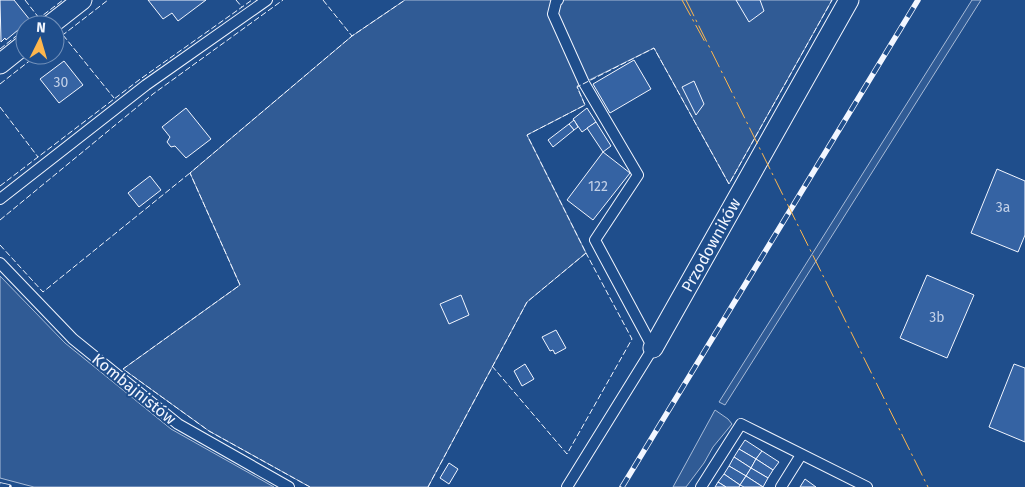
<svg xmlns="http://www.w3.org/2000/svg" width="1025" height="487" font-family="'Fira Sans',sans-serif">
<rect width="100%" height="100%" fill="#1f4e8c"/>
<g fill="#305b95" stroke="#a8bbd7">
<polygon points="405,0 832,0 729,184 654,48 577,86 585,105 527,135 586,253 527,302 428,487 310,487 209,431 123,369 240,285 190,173 352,36"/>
<polygon points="972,0 981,0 725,405 719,402"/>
<polygon points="0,276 65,343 171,429 274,487 34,487 0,478"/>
<polygon points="715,410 728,419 732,424 713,447 704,463 686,487 673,487"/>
</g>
<g fill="#3563a3" stroke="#f2f6ff">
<polygon points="0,0 14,0 30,20 6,40 5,38 1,42"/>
<polygon points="148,0 206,0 178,21 172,13 163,19"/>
<polygon points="736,0 760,0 764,11 749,22"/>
<polygon points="634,60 651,89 610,113 593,84"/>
<polygon points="64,61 83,85 59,103 40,79"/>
<polygon points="694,81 704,104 696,115 682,87"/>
<polygon points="186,108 211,139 186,158 175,146 171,147 167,142 170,137 162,127"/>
<polygon points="587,108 596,122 582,132 573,119"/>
<polygon points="574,120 578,127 574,130 569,124"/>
<polygon points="596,122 611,146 603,152 587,128"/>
<polygon points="569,124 574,130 553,147 548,140"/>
<polygon points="603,152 630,173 593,220 567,200"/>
<polygon points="997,169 1025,181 1025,235 1018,252 971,233"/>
<polygon points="150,176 161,190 139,207 128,193"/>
<polygon points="927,275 974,295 947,358 900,338"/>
<polygon points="461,295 469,315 449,324 440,304"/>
<polygon points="556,330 566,348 555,354 553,350 550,351 542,337"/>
<polygon points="525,364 534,379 522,386 514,371"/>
<polygon points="1014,364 1025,368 1025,442 989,427"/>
<polygon points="745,440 762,451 756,459 739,449"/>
<polygon points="739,449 756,459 751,468 734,457"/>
<polygon points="762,451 779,462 773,470 756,459"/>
<polygon points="734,457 751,468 746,476 729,466"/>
<polygon points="756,459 773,470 768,478 751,468"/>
<polygon points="449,463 458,469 449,484 440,478"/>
<polygon points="729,466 746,476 740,485 724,474"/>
<polygon points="751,468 768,478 763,487 746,476"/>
<polygon points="724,474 740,485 739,487 726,487 718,482"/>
<polygon points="746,476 763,487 744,487 740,485"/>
<polygon points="805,479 816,487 800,487"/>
<polygon points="718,482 726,487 715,487"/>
</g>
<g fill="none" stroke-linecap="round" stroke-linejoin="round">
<g stroke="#f2f6ff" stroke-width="12">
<g id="lane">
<polyline points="558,0 556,2 553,14 584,83 638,175 595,240 653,348 567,487"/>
<polyline points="0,199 146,85 267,0"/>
<polyline points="0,263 73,339 178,424 289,487"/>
<polyline points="701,487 741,424 867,487"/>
<polyline points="781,487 801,455"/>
</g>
</g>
<g stroke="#f2f6ff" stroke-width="21">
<g id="street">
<polyline points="50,25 82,0"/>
<polyline points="0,64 25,44"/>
<polyline points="653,348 849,0"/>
</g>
</g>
<use href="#lane" stroke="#1f4e8c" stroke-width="10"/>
<use href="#street" stroke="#1f4e8c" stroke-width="19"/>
<g stroke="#f2f6ff" stroke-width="5.5">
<g id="rail">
<polyline points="0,485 9,487"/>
<polyline points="622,487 918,0"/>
</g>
</g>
<use href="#rail" stroke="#1f4e8c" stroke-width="4" stroke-dasharray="11" stroke-linecap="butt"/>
<g stroke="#f2f6ff" stroke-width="1" stroke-dasharray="6 2.5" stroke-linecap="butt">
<polyline points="25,0 39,18"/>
<polyline points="236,0 242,7"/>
<polyline points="323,0 352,36"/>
<polyline points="30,25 63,0"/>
<polyline points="63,35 114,98"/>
<polyline points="55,41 108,0"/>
<polyline points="0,49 25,29"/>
<polyline points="0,84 37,55"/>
<polyline points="0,107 38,157"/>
<polyline points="0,186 139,80 252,0"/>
<polyline points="0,220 153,94 283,0"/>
<polyline points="0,245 43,292 190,173"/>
<polyline points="492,366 567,454 632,339 586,253"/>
<polyline points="310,487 209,431 123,369 240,285 190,173 352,36 405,0"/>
<polyline points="428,487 527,302 586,253 527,135 585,105 577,87 654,48 729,184 832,0"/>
</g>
<g stroke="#ffb74d" stroke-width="1" stroke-dasharray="18 4 2.5 4" stroke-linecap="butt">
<polyline points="682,0 706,44"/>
<polyline points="686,0 928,487"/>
</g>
</g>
<g text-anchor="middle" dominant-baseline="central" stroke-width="4" stroke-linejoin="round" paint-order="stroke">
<g font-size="14" fill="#c3d1e8">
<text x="61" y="82">30</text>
<text x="598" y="186">122</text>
<text x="1003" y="207">3a</text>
<text x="937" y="317">3b</text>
</g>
<g font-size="16" fill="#f2f6ff" stroke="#1f4e8c">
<text transform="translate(711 245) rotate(-61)">Przodowników</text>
<text transform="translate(134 389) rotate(39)">Kombajnistów</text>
</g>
</g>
<g transform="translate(40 40) rotate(5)"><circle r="24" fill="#1f4e8c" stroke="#7391ba"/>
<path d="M0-4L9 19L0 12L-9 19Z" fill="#ffb74d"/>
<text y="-8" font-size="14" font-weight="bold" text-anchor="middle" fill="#f2f6ff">N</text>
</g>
</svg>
